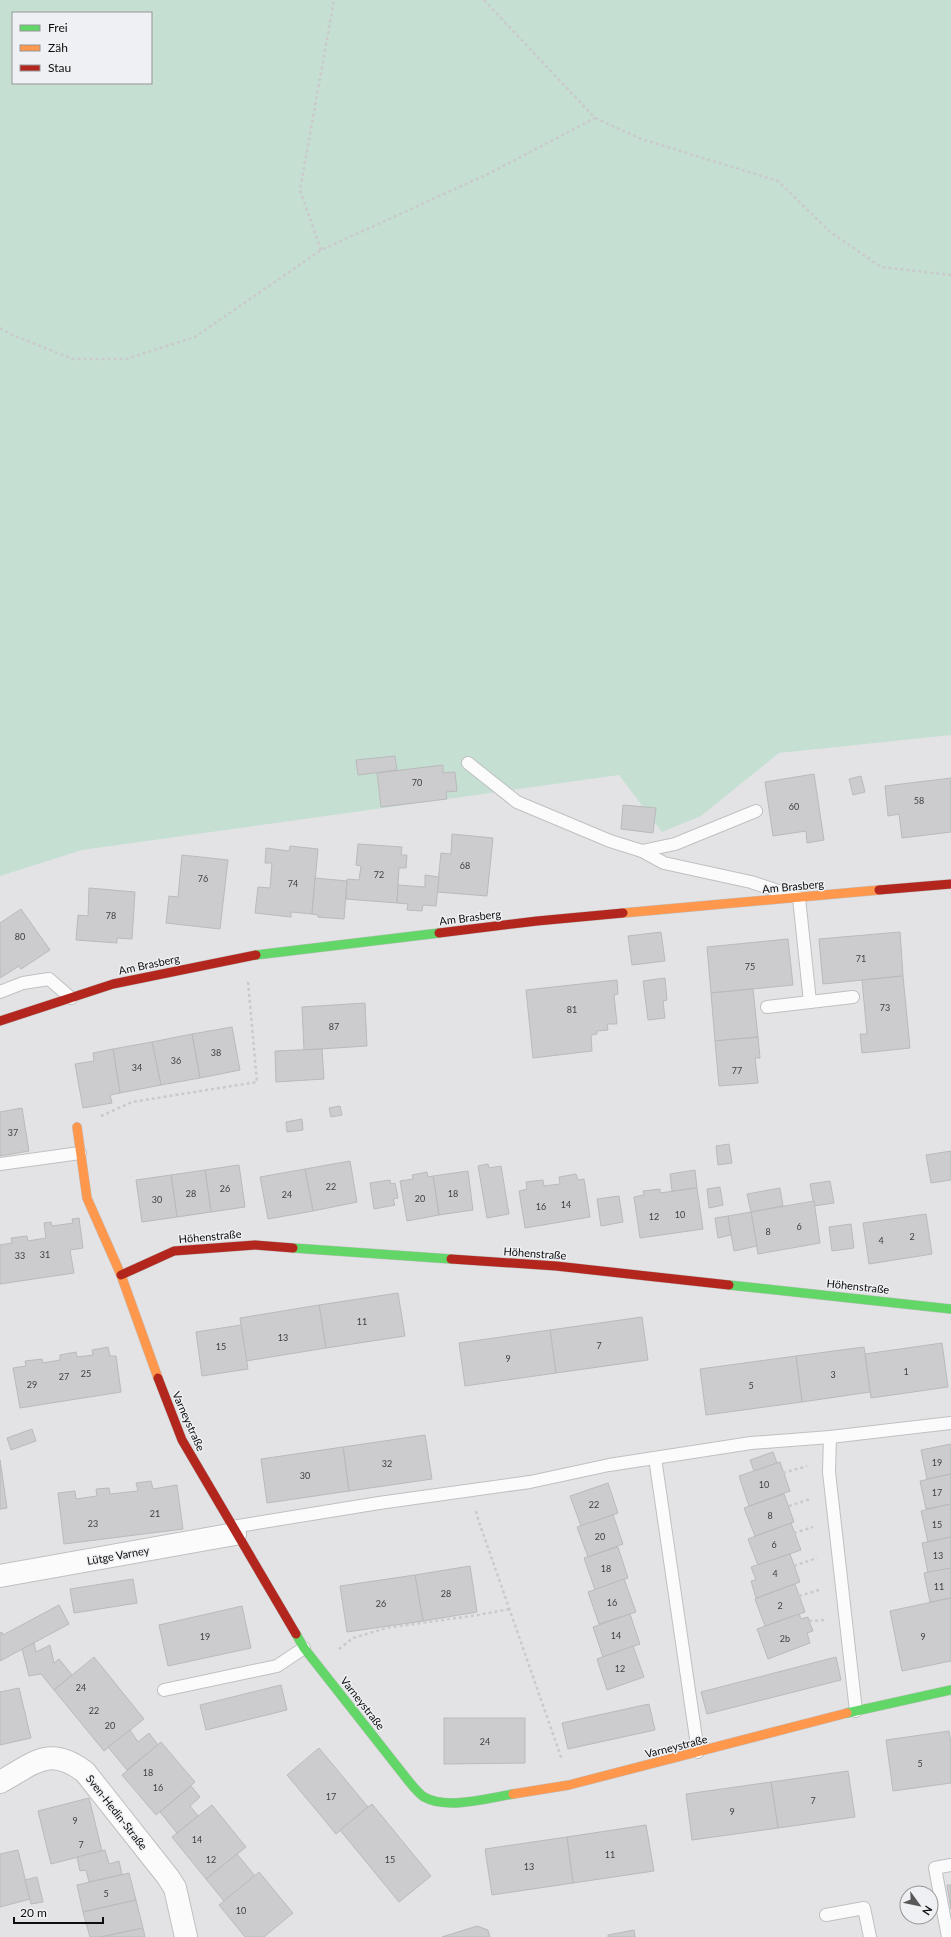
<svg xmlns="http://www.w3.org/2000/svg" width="951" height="1937" font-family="Lato,sans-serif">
<rect width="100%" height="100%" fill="#e3e3e5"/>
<path fill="#c5dfd3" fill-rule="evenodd" d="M0,0H951V735L779,753L701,816L662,832L619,775L82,850L0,876ZM13,13H151V83H13Z"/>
<g fill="#ccccce" stroke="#b9babb">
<polygon points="395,756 397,770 358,775 356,760"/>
<polygon points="443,765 443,773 455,772 457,791 446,792 447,799 381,807 377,773"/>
<polygon points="814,774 824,840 807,843 806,831 773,836 765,782"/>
<polygon points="861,776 865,792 853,795 849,779"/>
<polygon points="951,778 951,832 902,838 899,814 888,816 885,786"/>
<polygon points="623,805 656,808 653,833 621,829"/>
<polygon points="452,834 493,838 487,896 437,892 441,853 451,854"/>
<polygon points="358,844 402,847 401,855 407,855 406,868 399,868 397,903 346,899 347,879 359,880 361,866 356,865"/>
<polygon points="290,846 318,849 312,914 291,912 291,917 255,913 258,887 270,888 272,863 265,863 266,848 289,851"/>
<polygon points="182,855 228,860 220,929 166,923 169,896 178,897"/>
<polygon points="425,875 439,877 436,906 423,905 422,911 407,910 408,904 397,903 398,885 425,887"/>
<polygon points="315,878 347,881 344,919 318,917 318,915 312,914"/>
<polygon points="89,888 135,892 132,939 117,938 117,943 76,940 78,915 88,916"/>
<polygon points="21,909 50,950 21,969 19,966 0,978 0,923"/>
<polygon points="661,932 665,961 632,965 628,936"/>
<polygon points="900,932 903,976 823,984 819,939"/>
<polygon points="788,939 793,985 711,993 707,947"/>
<polygon points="903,976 910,1048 862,1053 860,1034 867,1034 862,980"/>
<polygon points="665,978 667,1000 663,1001 665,1018 648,1020 643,981"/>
<polygon points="617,980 618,994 614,995 617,1024 607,1024 608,1030 597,1031 597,1034 591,1035 592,1051 533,1058 526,990"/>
<polygon points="753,989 758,1037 715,1041 711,993"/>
<polygon points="365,1003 367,1046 304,1050 302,1007"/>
<polygon points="232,1027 240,1070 200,1078 192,1034"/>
<polygon points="192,1034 200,1078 161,1085 152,1042"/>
<polygon points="758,1037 760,1058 755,1058 758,1083 719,1086 715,1041"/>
<polygon points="152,1042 161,1085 120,1093 113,1049"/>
<polygon points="113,1049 120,1093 110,1095 112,1103 83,1108 75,1064 94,1061 93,1053"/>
<polygon points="322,1049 324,1079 276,1082 275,1051"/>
<polygon points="340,1106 342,1115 331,1117 329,1108"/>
<polygon points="22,1108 29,1151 0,1156 0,1112"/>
<polygon points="302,1119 303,1130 287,1132 286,1122"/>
<polygon points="729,1144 732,1163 718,1165 716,1146"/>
<polygon points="951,1151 951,1180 931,1183 926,1155"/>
<polygon points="350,1161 357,1202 313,1211 305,1169"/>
<polygon points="488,1164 489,1168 501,1166 509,1214 487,1218 478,1166"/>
<polygon points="239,1165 245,1207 211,1212 205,1170"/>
<polygon points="305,1169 313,1211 268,1219 260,1177"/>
<polygon points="205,1170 211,1212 177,1217 171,1175"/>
<polygon points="695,1170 697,1188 672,1191 670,1174"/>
<polygon points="468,1171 473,1210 439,1215 433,1176"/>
<polygon points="427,1172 428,1177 433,1176 439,1215 407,1221 400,1181 413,1179 412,1175"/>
<polygon points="576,1174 578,1180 584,1179 590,1217 525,1228 519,1191 527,1189 526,1182 543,1180 544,1186 560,1184 559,1177"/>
<polygon points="171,1175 177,1217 142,1222 136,1180"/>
<polygon points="390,1180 391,1184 395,1183 398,1198 393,1199 395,1205 374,1209 370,1183"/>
<polygon points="830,1181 834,1203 814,1206 810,1184"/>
<polygon points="720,1187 723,1205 709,1208 707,1189"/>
<polygon points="697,1188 703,1229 640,1238 634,1197 644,1195 643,1191 660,1189 660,1193"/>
<polygon points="780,1188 783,1206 751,1212 747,1194"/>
<polygon points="619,1196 623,1222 601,1226 597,1199"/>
<polygon points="814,1201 820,1243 758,1254 751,1212"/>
<polygon points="751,1212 757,1246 734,1251 728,1216"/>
<polygon points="926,1214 932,1254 869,1264 863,1223"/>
<polygon points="728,1216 731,1235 718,1238 715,1218"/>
<polygon points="79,1218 83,1248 70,1250 74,1273 0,1284 0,1245 12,1243 11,1238 27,1236 28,1241 46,1238 44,1223 51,1222 52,1226 73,1223 72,1219"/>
<polygon points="851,1224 854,1248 832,1251 829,1227"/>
<polygon points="398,1293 405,1336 326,1348 319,1305"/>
<polygon points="319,1305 326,1348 246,1361 240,1318"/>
<polygon points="642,1317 648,1360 556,1373 550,1330"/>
<polygon points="241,1325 248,1369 202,1376 196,1332"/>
<polygon points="550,1330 556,1373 465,1386 459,1343"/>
<polygon points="942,1343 948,1387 871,1398 865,1354"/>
<polygon points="108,1347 110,1356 116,1356 121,1392 20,1408 13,1368 26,1366 25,1361 42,1359 43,1363 60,1360 60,1355 76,1352 77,1357 93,1355 92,1350"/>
<polygon points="864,1347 870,1392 802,1402 796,1356"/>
<polygon points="796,1356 802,1402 706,1415 700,1369"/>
<polygon points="32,1429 36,1441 11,1450 7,1438"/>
<polygon points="425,1435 432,1479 349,1491 343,1447"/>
<polygon points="951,1444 951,1474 927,1479 921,1450"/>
<polygon points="343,1447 349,1491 267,1503 261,1459"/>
<polygon points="773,1452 777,1463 754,1471 750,1460"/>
<polygon points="0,1460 7,1508 0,1509"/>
<polygon points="780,1462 790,1491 749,1506 739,1476"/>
<polygon points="951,1474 951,1504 926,1509 920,1481"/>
<polygon points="151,1481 153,1489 177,1485 183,1529 64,1544 58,1493 75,1491 76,1499 97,1496 96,1489 109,1488 110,1494 138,1491 136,1483"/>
<polygon points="608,1483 618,1513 581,1526 570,1496"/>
<polygon points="784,1494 794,1522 755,1536 744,1508"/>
<polygon points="951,1504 951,1537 928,1542 921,1511"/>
<polygon points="613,1515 623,1544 588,1557 577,1527"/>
<polygon points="791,1523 801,1550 758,1565 748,1539"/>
<polygon points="951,1537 951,1568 928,1573 922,1543"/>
<polygon points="618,1547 628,1578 595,1590 584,1558"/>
<polygon points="790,1554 800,1582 756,1598 751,1581 756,1580 751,1567"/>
<polygon points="470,1566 477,1612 423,1621 415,1575"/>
<polygon points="951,1568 951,1598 930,1602 924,1573"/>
<polygon points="415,1575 423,1621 347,1632 340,1586"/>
<polygon points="133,1579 137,1603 74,1613 70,1589"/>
<polygon points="624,1579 636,1612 599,1624 588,1592"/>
<polygon points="795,1584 805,1612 765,1626 755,1599"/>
<polygon points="951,1598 951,1661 902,1671 890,1611"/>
<polygon points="59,1605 69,1624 0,1661 0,1633 2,1632 3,1635"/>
<polygon points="242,1606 251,1648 168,1666 159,1625"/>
<polygon points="630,1614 640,1644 603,1657 593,1627"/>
<polygon points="799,1614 801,1619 808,1617 809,1621 813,1631 807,1633 810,1643 768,1659 757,1629"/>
<polygon points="34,1643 36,1652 50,1645 54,1663 59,1659 72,1675 54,1690 41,1674 29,1676 22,1649"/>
<polygon points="633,1646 644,1677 607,1690 597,1659"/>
<polygon points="94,1657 144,1719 104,1751 54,1690"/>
<polygon points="836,1657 841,1680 707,1714 701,1692"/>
<polygon points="281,1685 287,1710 206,1730 200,1705"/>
<polygon points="19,1688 31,1738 0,1745 0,1692"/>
<polygon points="649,1704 655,1730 568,1749 562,1723"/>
<polygon points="444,1718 525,1718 525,1763 444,1764"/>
<polygon points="130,1730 138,1742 149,1733 158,1745 127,1770 108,1747"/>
<polygon points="949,1731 951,1744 951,1783 893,1791 886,1740"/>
<polygon points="161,1742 195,1782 156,1815 122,1775"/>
<polygon points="319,1748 368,1807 336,1834 287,1775"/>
<polygon points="848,1771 855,1817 778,1828 771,1782"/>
<polygon points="771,1782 778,1828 692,1840 686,1794"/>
<polygon points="191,1786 200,1797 190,1806 198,1816 177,1833 160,1812"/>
<polygon points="89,1798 102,1851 51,1864 38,1811"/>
<polygon points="372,1804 431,1876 399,1902 340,1830"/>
<polygon points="212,1805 246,1847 206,1879 172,1837"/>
<polygon points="646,1825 654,1871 573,1883 567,1837"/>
<polygon points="567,1837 573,1883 492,1895 485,1849"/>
<polygon points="18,1850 30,1899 0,1907 0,1854"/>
<polygon points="105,1850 109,1864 119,1861 122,1875 89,1882 86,1870 80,1871 77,1857"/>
<polygon points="237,1854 255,1876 224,1901 206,1879"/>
<polygon points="259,1872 293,1913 264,1937 245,1937 219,1905"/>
<polygon points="129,1873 136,1900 83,1912 77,1885"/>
<polygon points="37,1877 43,1902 31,1904 25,1880"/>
<polygon points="947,1885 951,1885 951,1909"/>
<polygon points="136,1900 143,1928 101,1937 90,1937 83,1912"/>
<polygon points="477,1926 488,1930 490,1937 442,1937"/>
<polygon points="143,1928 145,1937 101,1937"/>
<polygon points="634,1930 635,1937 608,1937 608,1935"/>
</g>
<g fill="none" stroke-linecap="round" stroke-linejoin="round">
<g stroke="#bfc0c1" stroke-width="14">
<g id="lane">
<polyline points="468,763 517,802 610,841 642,851 675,844 756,811"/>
<polyline points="642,851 664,863 751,882 799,898 810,1002 853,997"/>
<polyline points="0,992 23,983 49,979 71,998"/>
<polyline points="767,1007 810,1002"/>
<polyline points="0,1164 80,1153"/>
<polyline points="830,1437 829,1472 856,1711"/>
<polyline points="655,1458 698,1752"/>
<polyline points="232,1527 379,1503 530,1482 609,1465 751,1443 830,1437 951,1423"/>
<polyline points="164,1690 277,1666 304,1648"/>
<polyline points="826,1915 864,1908 870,1937"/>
<polyline points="948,1937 935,1868 951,1865"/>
</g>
</g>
<g stroke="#bfc0c1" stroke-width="24">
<g id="street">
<polyline points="0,1576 235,1534"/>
<path d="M0,1782C35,1763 49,1745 85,1772L168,1877L175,1888L186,1937"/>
</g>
</g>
<g stroke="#bfc0c1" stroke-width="10">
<g id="fast">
<polyline points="256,955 439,933"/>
<polyline points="293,1248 451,1259"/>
<polyline points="729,1285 951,1309"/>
<path d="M296,1634L304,1648L407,1779C412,1785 418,1793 424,1797C447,1810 488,1798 513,1794"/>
<polyline points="847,1713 951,1690"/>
</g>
</g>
<g stroke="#bfc0c1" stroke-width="10">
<g id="slow">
<polyline points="623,913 879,890"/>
<polyline points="77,1127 87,1198 121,1275 158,1378"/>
<polyline points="513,1794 569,1785 847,1713"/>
</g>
</g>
<g stroke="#bfc0c1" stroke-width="10">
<g id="jam">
<polyline points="879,890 951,884"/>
<polyline points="439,933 537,921 623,913"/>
<polyline points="0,1021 113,984 256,955"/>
<polyline points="451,1259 556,1266 729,1285"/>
<polyline points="121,1275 174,1251 255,1245 293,1248"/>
<polyline points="158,1378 182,1440 296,1634"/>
</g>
</g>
<g stroke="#cacacc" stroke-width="2.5" stroke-dasharray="3 3" stroke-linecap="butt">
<polyline points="484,0 595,118 641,139 778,181 829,231 881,267 951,275"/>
<polyline points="321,250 300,190 334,0"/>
<polyline points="0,328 10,334 73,359 126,359 195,337 321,250 490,173 595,118"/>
<polyline points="101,1116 132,1102 257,1082 248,982"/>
<polyline points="783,1473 807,1466"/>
<polyline points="789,1506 810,1499"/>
<polyline points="476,1511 478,1519 562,1760"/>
<polyline points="794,1533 813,1527"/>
<polyline points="794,1566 817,1558"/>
<polyline points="799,1596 822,1589"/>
<polyline points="809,1621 825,1620"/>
<polyline points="339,1649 353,1638 386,1628 478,1615 510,1609"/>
</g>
<use href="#lane" stroke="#fbfbfb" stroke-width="12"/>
<use href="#street" stroke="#fbfbfb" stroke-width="22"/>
<use href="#fast" stroke="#63d668" stroke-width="9"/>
<use href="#slow" stroke="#ff974d" stroke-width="9"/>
<use href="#jam" stroke="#b3261e" stroke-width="9"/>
</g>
<g text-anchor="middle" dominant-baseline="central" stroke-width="3" stroke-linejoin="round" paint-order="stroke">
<g font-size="9" fill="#3e3e3f">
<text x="417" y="782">70</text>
<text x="919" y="800">58</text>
<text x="794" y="806">60</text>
<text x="465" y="865">68</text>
<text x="379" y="874">72</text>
<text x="203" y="878">76</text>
<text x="293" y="883">74</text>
<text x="111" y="915">78</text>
<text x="20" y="936">80</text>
<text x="861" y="958">71</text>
<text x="750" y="966">75</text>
<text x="885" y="1007">73</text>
<text x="572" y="1009">81</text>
<text x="334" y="1026">87</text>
<text x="216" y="1052">38</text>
<text x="176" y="1060">36</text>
<text x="137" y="1067">34</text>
<text x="737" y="1070">77</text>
<text x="13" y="1132">37</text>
<text x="331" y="1186">22</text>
<text x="225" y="1188">26</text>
<text x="191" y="1193">28</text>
<text x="453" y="1193">18</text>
<text x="287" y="1194">24</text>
<text x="420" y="1198">20</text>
<text x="157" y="1199">30</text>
<text x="566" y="1204">14</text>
<text x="541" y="1206">16</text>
<text x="680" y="1214">10</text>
<text x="654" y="1216">12</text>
<text x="799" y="1226">6</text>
<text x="768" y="1231">8</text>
<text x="912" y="1236">2</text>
<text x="881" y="1240">4</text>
<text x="45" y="1254">31</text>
<text x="20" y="1255">33</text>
<text x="362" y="1321">11</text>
<text x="283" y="1337">13</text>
<text x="599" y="1345">7</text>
<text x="221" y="1346">15</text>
<text x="508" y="1358">9</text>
<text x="906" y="1371">1</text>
<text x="86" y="1373">25</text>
<text x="833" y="1374">3</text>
<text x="64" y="1376">27</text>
<text x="32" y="1384">29</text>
<text x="751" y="1385">5</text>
<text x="937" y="1462">19</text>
<text x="387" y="1463">32</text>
<text x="305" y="1475">30</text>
<text x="764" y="1484">10</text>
<text x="937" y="1492">17</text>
<text x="594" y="1504">22</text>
<text x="155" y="1513">21</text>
<text x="770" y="1515">8</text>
<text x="93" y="1523">23</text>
<text x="937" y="1524">15</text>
<text x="600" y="1536">20</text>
<text x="774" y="1544">6</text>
<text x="938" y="1555">13</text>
<text x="606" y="1568">18</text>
<text x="775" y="1573">4</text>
<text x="939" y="1586">11</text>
<text x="446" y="1593">28</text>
<text x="612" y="1602">16</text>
<text x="381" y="1603">26</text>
<text x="780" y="1605">2</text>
<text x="616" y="1635">14</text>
<text x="205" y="1636">19</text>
<text x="923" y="1636">9</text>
<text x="785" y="1638">2b</text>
<text x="620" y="1668">12</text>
<text x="81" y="1687">24</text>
<text x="94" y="1710">22</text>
<text x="110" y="1725">20</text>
<text x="485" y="1741">24</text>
<text x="920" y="1763">5</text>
<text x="148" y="1772">18</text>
<text x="158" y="1787">16</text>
<text x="331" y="1796">17</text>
<text x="813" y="1800">7</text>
<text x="732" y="1811">9</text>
<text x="75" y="1820">9</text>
<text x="197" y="1839">14</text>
<text x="81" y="1844">7</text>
<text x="610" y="1854">11</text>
<text x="211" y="1859">12</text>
<text x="390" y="1859">15</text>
<text x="529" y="1866">13</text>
<text x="106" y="1893">5</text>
<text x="241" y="1910">10</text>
</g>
<g font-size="11" fill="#0d0d0e" stroke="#eff0f3">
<text transform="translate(793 886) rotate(-5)">Am Brasberg</text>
<text transform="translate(470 917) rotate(-7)">Am Brasberg</text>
<text transform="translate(149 964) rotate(-12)">Am Brasberg</text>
<text transform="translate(210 1236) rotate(-5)">Höhenstraße</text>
<text transform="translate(535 1253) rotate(4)">Höhenstraße</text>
<text transform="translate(858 1286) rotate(6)">Höhenstraße</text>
<text transform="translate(189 1421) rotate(66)">Varneystraße</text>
<text transform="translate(118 1555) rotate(-10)">Lütge Varney</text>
<text transform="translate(363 1703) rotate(52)">Varneystraße</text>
<text transform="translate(676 1746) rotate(-14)">Varneystraße</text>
<text transform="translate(117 1812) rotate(52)">Sven-Hedin-Straße</text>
</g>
</g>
<rect x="12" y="12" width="140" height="72" fill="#eff0f3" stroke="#959597"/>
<rect x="20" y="25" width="20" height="6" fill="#63d668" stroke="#959597"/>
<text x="48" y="32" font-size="12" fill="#0d0d0e">Frei</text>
<rect x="20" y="45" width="20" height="6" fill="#ff974d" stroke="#959597"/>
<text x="48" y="52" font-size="12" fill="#0d0d0e">Zäh</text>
<rect x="20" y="65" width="20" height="6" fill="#b3261e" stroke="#959597"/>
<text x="48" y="72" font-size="12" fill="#0d0d0e">Stau</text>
<g transform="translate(919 1905) rotate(123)"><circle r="19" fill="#eff0f3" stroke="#959597"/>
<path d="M0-3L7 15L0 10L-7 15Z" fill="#585859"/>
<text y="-6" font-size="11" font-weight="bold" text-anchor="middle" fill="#0d0d0e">N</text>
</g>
<path d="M14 1917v6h89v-6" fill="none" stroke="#0d0d0e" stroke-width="2"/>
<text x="20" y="1917" font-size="12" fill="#0d0d0e" stroke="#eff0f3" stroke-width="3" paint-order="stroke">20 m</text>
</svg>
